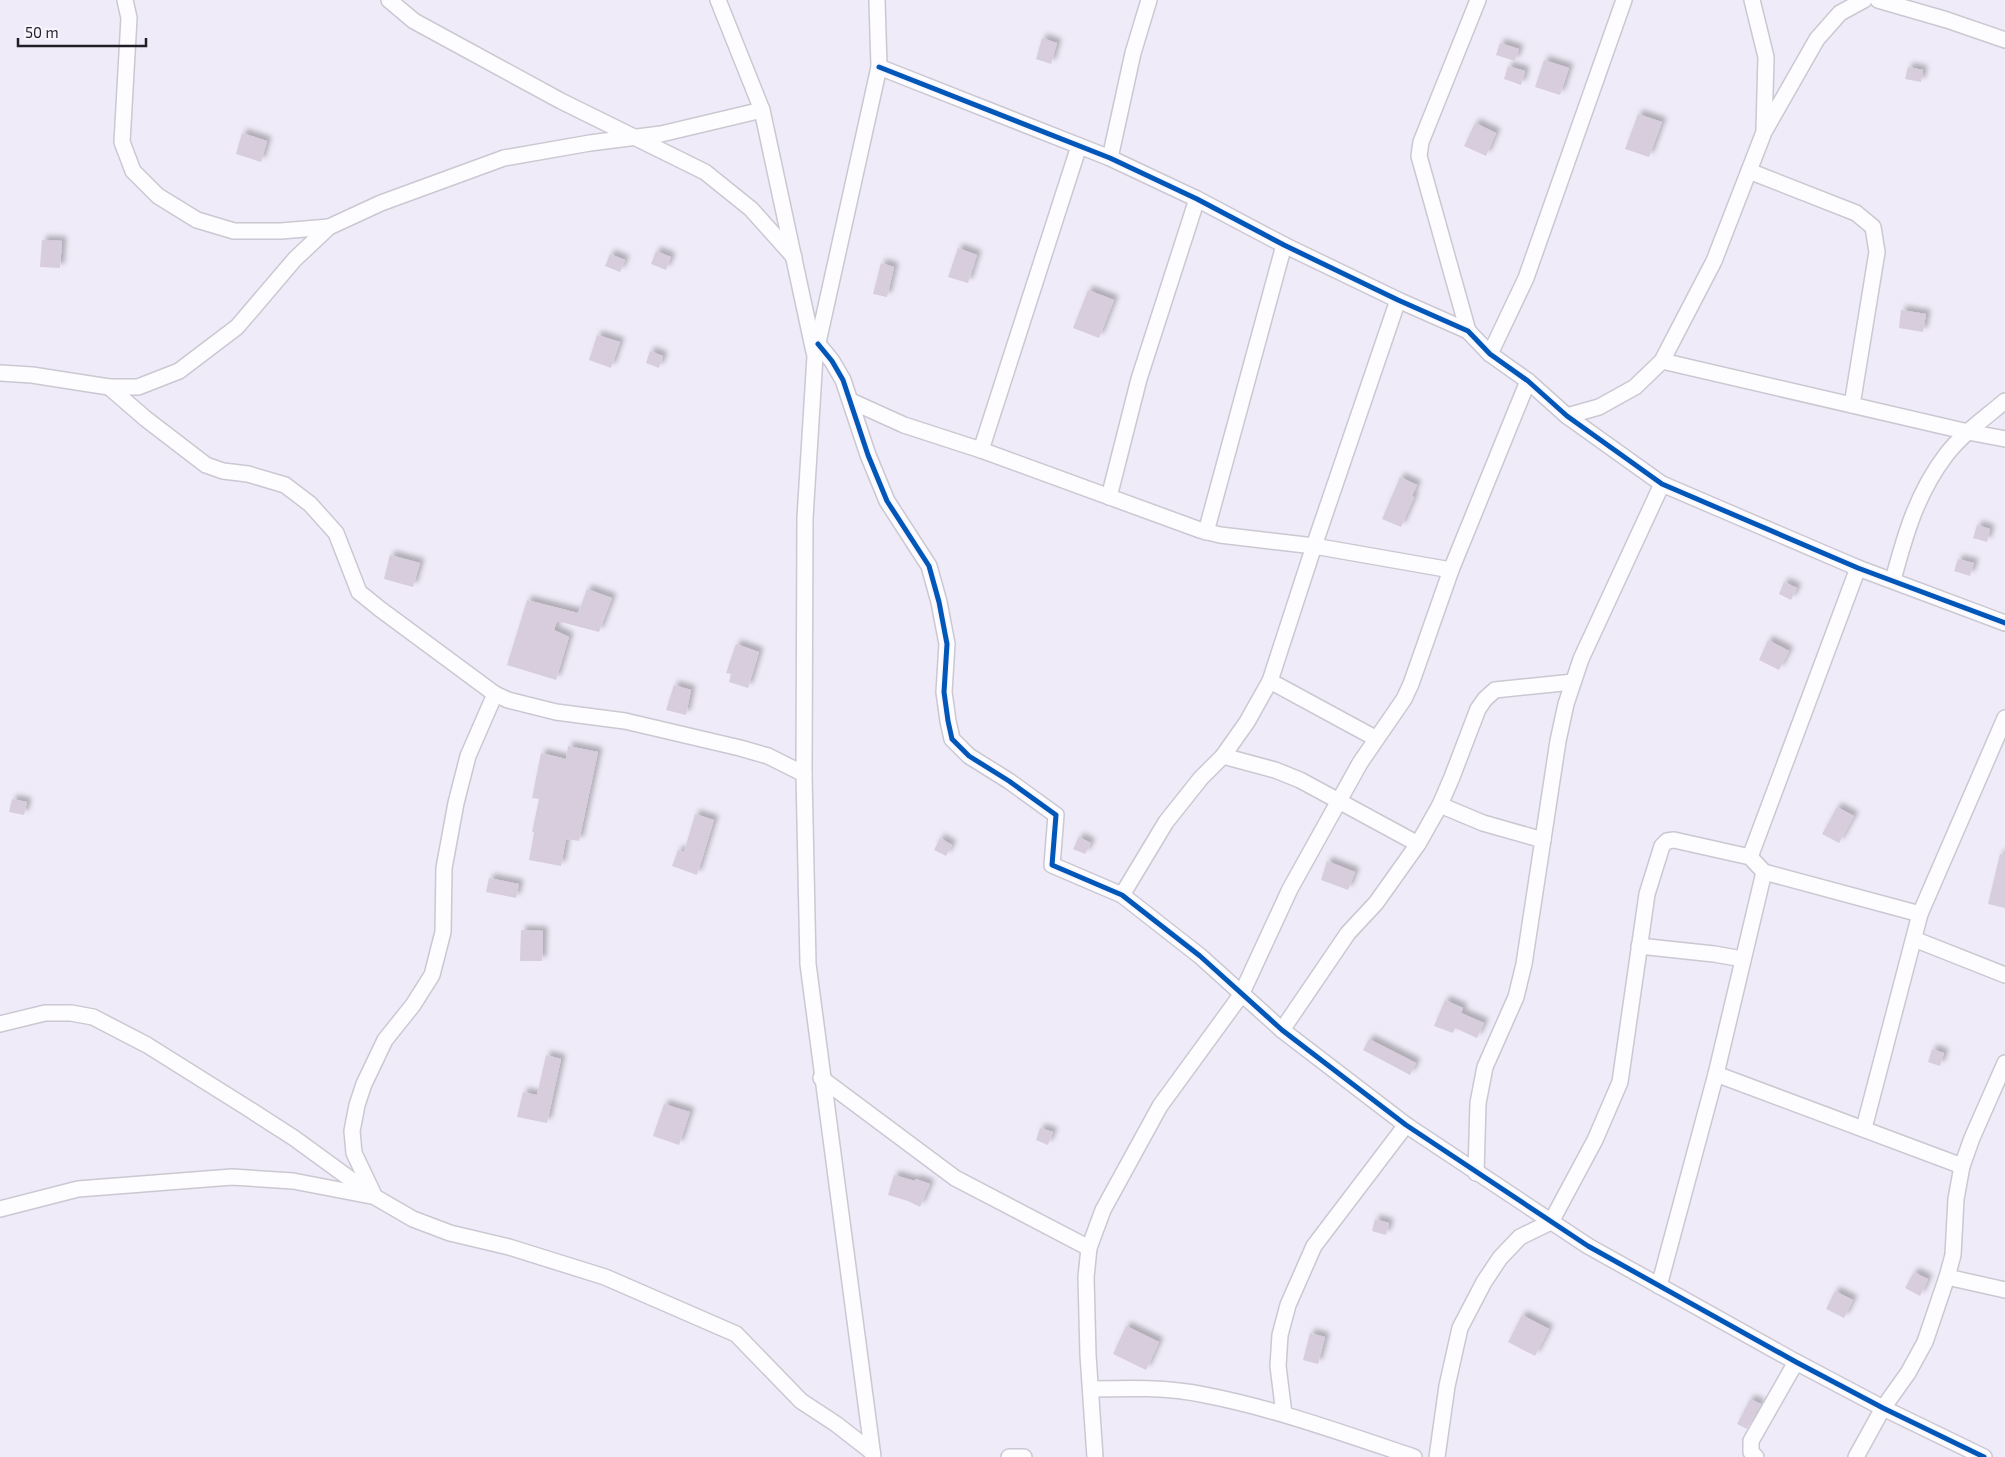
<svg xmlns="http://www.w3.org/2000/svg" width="2005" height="1457" font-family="'Exo 2',sans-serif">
<defs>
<filter id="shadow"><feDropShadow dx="4.5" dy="-4.5" stdDeviation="2.5" flood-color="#0004"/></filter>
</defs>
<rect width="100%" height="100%" fill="#efebf8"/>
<g fill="#d8cddc" filter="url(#shadow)">
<polygon points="1042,38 1057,43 1051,64 1036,59"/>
<polygon points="1500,43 1519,49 1515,61 1496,55"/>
<polygon points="1544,60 1569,68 1560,95 1535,87"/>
<polygon points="1508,66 1525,71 1521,85 1504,79"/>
<polygon points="1908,67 1923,70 1921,82 1905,79"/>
<polygon points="1638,114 1662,122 1649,157 1625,149"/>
<polygon points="1475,123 1496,133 1486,156 1464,146"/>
<polygon points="242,133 267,141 261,162 236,154"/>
<polygon points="42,240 62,241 60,268 40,267"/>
<polygon points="958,248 977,255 968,283 948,277"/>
<polygon points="656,251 671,257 666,270 651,264"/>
<polygon points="610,254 625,260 620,272 605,266"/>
<polygon points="881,263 894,267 887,297 873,294"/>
<polygon points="1088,290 1114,300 1099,338 1073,328"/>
<polygon points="1901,310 1926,314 1923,332 1899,328"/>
<polygon points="597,335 620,342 611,368 589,360"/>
<polygon points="650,351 663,356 659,368 646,363"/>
<polygon points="1400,477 1417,485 1412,496 1414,497 1401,527 1382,519"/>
<polygon points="1977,525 1990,529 1987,542 1973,538"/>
<polygon points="390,555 420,563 413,587 384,579"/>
<polygon points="1958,559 1974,563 1970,576 1954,571"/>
<polygon points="1784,582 1797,588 1791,600 1779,594"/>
<polygon points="587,589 612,598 599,632 557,621 554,630 569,637 556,680 507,665 527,600 578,613"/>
<polygon points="1768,640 1789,651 1779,670 1759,660"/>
<polygon points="736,644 759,652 748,688 729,682 731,674 726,673"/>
<polygon points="674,685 691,690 686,715 666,710"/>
<polygon points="568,746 598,752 579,841 566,839 561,866 529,860 534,832 532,832 539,799 532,798 541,753 566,759"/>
<polygon points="12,799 27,802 24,815 9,812"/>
<polygon points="1837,807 1854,816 1839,843 1822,834"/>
<polygon points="695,814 714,820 697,875 672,866 678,850 684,852"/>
<polygon points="1079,837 1091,843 1085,854 1073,849"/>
<polygon points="940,838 952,845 946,856 934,850"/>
<polygon points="2000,854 2005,855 2005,908 1988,904"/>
<polygon points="1327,861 1355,872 1348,890 1321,880"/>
<polygon points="489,878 519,884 516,898 486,892"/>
<polygon points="521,930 543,931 542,961 520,961"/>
<polygon points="1445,1000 1463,1008 1461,1013 1484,1023 1477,1038 1455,1028 1453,1033 1434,1026"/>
<polygon points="1369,1039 1416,1063 1410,1075 1363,1050"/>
<polygon points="1932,1049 1944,1053 1940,1066 1928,1062"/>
<polygon points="546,1055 561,1059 547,1123 517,1117 523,1092 537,1095"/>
<polygon points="664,1104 690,1112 679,1145 653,1136"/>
<polygon points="1040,1128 1053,1132 1048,1145 1036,1140"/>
<polygon points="894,1175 915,1181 916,1179 930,1184 920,1207 908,1201 888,1195"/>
<polygon points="1375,1219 1389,1223 1386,1235 1372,1231"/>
<polygon points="1914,1272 1928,1279 1920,1296 1905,1288"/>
<polygon points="1835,1291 1853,1300 1844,1318 1826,1309"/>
<polygon points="1522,1315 1549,1329 1535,1356 1508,1342"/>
<polygon points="1126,1326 1159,1342 1146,1370 1113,1354"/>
<polygon points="1310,1333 1325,1337 1318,1364 1303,1360"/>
<polygon points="1750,1399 1761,1404 1747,1429 1737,1424"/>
</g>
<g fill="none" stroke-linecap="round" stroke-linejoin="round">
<g stroke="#cbc8d2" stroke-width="18">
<g id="street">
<polyline points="125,0 129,18 122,142 133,171 158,196 197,220 234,231 281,231 329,227"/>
<polyline points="389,0 414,21 561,101 705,172 751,209 794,257"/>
<polyline points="718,0 762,110 814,352"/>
<polyline points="1752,0 1766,57 1764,129"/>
<polyline points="1878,0 1947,20 2005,40"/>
<polyline points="879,67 1110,158 1197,199 1284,245 1398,300 1468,331 1490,354 1528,381 1567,416 1662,484 1858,568 2005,623"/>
<polyline points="1110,158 1133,53 1149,0"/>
<polyline points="1749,171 1856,213 1873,227 1877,252 1852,405"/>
<polyline points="1468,331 1419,156 1421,142 1478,0"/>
<polyline points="818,344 832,361 843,380 868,455 887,501 929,566 939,602 947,644 944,692 948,721 952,739 969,756 1009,781 1056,815 1052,865 1122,895 1200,956 1282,1030 1406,1125 1588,1246 1796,1362 1883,1408 1984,1457"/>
<polyline points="1490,354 1526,278 1624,0"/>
<polyline points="1662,361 1968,432 2005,439"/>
<polyline points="0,373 32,375 109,387 138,387 179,371 237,327 295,259 329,227 381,203 504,158 590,143 661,134 762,110"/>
<polyline points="109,387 146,419 206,465 223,471 248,474 285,485 310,504 336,533 359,592 380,609 495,694 508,700 556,712 625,721 740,748 768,756 804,774"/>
<polyline points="851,401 904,425 981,450 1200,530 1220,535 1314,546 1451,570"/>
<polyline points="1567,416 1599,407 1635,387 1662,361 1714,261 1764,132 1817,39 1840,13 1864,0"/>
<polyline points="981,450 1079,146"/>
<polyline points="1109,497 1139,379 1197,199"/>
<polyline points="1206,532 1284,245"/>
<path d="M1893,580C1905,535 1917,493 1946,455C1962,434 1985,418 2005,401"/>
<polyline points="1270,681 1375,738"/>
<polyline points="1223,756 1275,770 1300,780 1418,844"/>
<polyline points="1440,805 1483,823 1543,840"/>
<polyline points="1750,857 1858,568"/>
<polyline points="1122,895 1166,822 1201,778 1223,756 1247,722 1270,681 1314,546 1398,300"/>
<polyline points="1914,939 2005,975"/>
<polyline points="1639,946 1714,954 1743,959"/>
<polyline points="0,1024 45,1013 71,1013 93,1017 147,1045 249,1109 294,1138 375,1197 413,1219 450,1233 509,1247 605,1277 736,1334 801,1401 836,1424 872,1452"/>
<polyline points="1282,1030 1348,933 1376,903 1418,844 1440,805 1452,777 1478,709 1485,699 1495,690 1573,682"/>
<polyline points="1716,1074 1962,1166"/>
<polyline points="821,1078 955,1178 1089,1248"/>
<polyline points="1864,1128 1920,914 2005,718"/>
<polyline points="1476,1173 1478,1103 1485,1067 1516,997 1524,964 1558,741 1566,704 1581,659 1662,484"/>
<polyline points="373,1193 354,1153 352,1131 357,1105 364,1084 385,1040 413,1005 432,975 443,932 444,868 456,803 468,756 495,694"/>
<polyline points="0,1209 78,1189 232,1177 293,1181 371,1196"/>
<polyline points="1947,1277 2005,1290"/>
<polyline points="1659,1286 1716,1074 1764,872"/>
<path d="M1091,1389C1129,1388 1168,1387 1205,1395C1277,1409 1345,1434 1414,1457"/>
<polyline points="1284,1414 1278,1366 1280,1335 1288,1305 1314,1246 1406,1125"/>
<polyline points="873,1457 808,964 804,774 805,518 815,356 879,67 877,0"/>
<polyline points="1009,1457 1024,1457"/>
<polyline points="1095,1457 1088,1355 1086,1277 1089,1248 1103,1210 1160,1106 1241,995 1290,889 1360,763 1404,699 1411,684 1451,570 1528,381"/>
<polyline points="1437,1457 1447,1386 1460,1328 1484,1282 1500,1258 1520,1237 1551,1222 1595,1140 1620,1082 1647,894 1662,846 1667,841 1674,840 1750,857 1764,872 1920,914"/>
<polyline points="1756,1457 1751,1452 1751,1441 1796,1362"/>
<polyline points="1856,1457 1883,1408 1908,1373 1925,1342 1947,1277 1953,1255 1956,1199 1962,1166 1972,1138 2005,1063"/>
</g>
</g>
<use href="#street" stroke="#fdfcfe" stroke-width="15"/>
<g stroke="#f8f5ff" stroke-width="8">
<g id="cycleway">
<polyline points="879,67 1110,158 1197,199 1284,245 1398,300 1468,331 1490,354 1528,381 1567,416 1662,484 1858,568 2005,623"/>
<polyline points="818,344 832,361 843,380 868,455 887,501 929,566 939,602 947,644 944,692 948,721 952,739 969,756 1009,781 1056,815 1052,865 1122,895 1200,956 1282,1030 1406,1125 1588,1246 1796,1362 1883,1408 1984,1457"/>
</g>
</g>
<use href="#cycleway" stroke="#0057b8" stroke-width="5"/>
</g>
<path d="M18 38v8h128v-8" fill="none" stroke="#211e27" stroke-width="2.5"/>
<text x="25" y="38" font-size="15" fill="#211e27" stroke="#f8f5ff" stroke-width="4" paint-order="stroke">50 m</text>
</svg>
